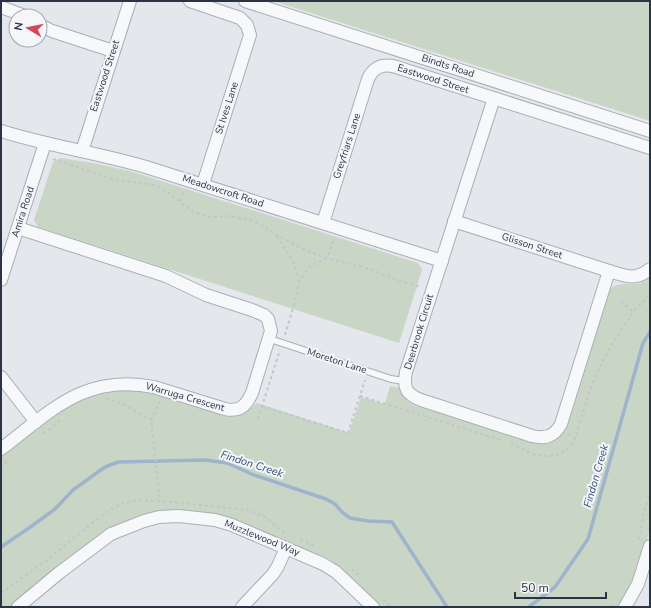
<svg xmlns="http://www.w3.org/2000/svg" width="651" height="608" font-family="'Nunito Sans',sans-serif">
<rect width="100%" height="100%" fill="#e4e7ec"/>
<g fill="#c9d6c5">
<polygon points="273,1 650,1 650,121"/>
<polygon points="60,158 93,163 130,171 418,263 422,270 399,343 38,227 34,220 53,162"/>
<path d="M650,277V529L641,562L635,579L621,607H382L330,559L224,516L177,511L145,516L122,523L105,532L19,599L11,607H1V453L84,395L123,389L146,391L234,417L243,414L257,403L349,433L361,397L385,404L390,386L399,388C403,397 407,402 416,406L536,443C552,444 557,442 566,429L610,289C624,278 634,291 650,277Z"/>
</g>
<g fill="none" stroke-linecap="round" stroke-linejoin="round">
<g stroke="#9fb4cc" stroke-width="3.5">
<polyline points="1,547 29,528 55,509 73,490 105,467 118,462 205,460 227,463 254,475 326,499 335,504 342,512 350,518 368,521 392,522 447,607"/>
<polyline points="529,607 555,587 588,539 643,343 650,332"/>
</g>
<g stroke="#a9aeb7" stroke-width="8">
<polyline id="service" points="270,339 391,379 404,381"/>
</g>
<g stroke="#a9aeb7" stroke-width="14">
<g id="minor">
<polyline points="190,1 240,18 247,25 250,35 203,184"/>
<polyline points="245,1 650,131"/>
<polyline points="1,7 25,16"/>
<polyline points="40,25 52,31 113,51"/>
<path d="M494,98L406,372C403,388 406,394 421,400L532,436C545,439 554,437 561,424L609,271C626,276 635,281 650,269"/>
<path d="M1,131C49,146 98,153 146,167L442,261"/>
<polyline points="82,151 130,1"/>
<polyline points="454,221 609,271"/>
<path d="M323,223L368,79C373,68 381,64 393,66L650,148"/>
<polyline points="1,280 45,143"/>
<polyline points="1,377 36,422"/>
<path d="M1,449C51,411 85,373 154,387L225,409C240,412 246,406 252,393L271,331L268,319L264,315L252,310L206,295L166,276L18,228"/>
<polyline points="18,607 59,573 111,534 144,521 159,517 179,516 215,520 232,525 323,564 336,572 373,607"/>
<polyline points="242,607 273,574 278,566 286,548"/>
<polyline points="625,607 638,584 650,546"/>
</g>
</g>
<g stroke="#c2c5cb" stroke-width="2" stroke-dasharray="3 3" stroke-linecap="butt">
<polyline points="53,159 116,180 154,185 169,193 193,212 209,217 227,216 250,220 260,224 276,235 308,251 326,258 370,269 399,281 421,287"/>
<polyline points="180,201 184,190"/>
<polyline points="277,236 294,263 299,280"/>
<polyline points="621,301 633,312"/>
<polyline points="285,335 295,302 299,281 309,267 326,258 329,254 334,238"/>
<polyline points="360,396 501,440"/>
<polyline points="106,399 121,403 151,420"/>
<polyline points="160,401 151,420 160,501"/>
<polyline points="262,406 348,433 365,380"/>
<polyline points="258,419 280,350"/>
<polyline points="43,433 50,429 60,420"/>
<polyline points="568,434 575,438"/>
<polyline points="511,443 533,454 544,456 557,455 570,447 575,438 591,387 602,362 615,340 633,312 650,295"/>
<polyline points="1,468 8,459"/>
<polyline points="300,540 311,544 316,547"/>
<polyline points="639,540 644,512 650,492"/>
<polyline points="352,569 360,577"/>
<polyline points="1,593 47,560 101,516 115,507 127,502 138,500 160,501 248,510 265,517 285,534"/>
<polyline points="383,599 391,607"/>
<polyline points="610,607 613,602"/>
</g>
<use href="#service" stroke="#f7f8fa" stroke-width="6"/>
<use href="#minor" stroke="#f7f8fa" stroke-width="12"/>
</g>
<g text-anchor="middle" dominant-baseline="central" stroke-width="4" stroke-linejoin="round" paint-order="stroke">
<g font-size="10" fill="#2b3445" stroke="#f4f6f9">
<text transform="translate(448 66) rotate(18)">Bindts Road</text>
<text transform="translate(105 76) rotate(-72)">Eastwood Street</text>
<text transform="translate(433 79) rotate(18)">Eastwood Street</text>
<text transform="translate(227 108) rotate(-72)">St Ives Lane</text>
<text transform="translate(347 146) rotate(-72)">Greyfriars Lane</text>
<text transform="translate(223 191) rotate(18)">Meadowcroft Road</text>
<text transform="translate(23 212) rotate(-72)">Amira Road</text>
<text transform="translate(532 246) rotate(18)">Glisson Street</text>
<text transform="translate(419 332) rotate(-73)">Deerbrook Circuit</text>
<text transform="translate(337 361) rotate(18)">Moreton Lane</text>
<text transform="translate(185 397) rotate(16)">Warruga Crescent</text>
<text transform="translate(262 538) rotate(22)">Muzzlewood Way</text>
</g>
<g font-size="11" font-style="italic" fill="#34527a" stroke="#f4f6f9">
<text transform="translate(252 464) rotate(18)">Findon Creek</text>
<text transform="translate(596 476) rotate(-74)">Findon Creek</text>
</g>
</g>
<rect width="651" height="608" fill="none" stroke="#2b3445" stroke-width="4"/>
<g transform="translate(28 28) rotate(280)"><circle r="19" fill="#f4f6f9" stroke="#a4a8b1"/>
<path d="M0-3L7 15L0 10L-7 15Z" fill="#d1495b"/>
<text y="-6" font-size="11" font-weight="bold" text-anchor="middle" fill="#2b3445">N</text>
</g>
<path d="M515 592v6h91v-6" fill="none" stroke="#2b3445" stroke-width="2"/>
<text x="521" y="592" font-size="12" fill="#2b3445" stroke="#f4f6f9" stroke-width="3" paint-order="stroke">50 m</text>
</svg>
